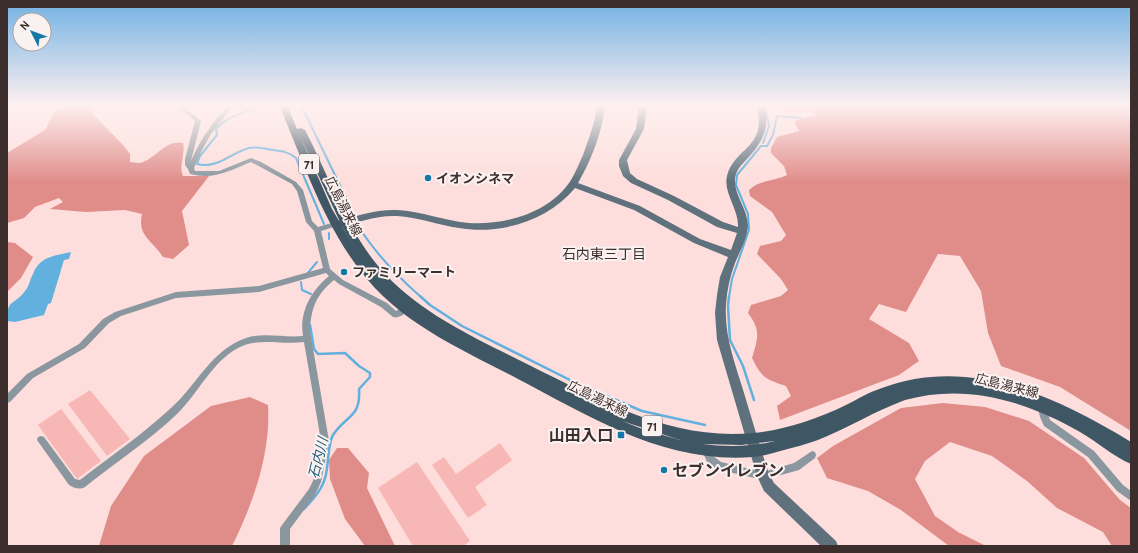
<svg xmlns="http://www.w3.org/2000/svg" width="1138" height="553" font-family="Cabin,'Noto Sans JP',sans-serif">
<rect width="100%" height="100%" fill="#fddedc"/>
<g fill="#f7b7b4">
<polygon points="90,390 130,439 107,456 68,404"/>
<polygon points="61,409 101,461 77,479 38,425"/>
<polygon points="500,443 512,460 475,487 487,505 468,518 432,465 444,457 456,474"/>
<polygon points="417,462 470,541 463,546 413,546 378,488"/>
</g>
<g fill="#e08d8a">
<path d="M66,105H98L88,109L123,145L130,154V162C134,162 140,164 143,162C157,157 166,139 183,143C186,153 178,166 183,176H209L182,211L189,245L173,259L163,257C152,240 137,236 142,214L125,210L86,212L50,209L63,202L59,198L35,207L24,218L7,223V153L45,130L54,113Z"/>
<path d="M778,105H1131V431L1060,387L1001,366L988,333L981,291L960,256L938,254L906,312L879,304L869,319L909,343L919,361L899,375L780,420L777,406L791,396L786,386C765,379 762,378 752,358C758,338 761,330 748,313L751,305L781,296L788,290L781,279L757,254L760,246L781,241L786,235L772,212L750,196L749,190C759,180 775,181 787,175L784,166L771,153V148L777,137L799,131L794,121L817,115L810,111L787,112Z"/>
<polygon points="7,242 15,243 33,257 21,278 7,292"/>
<path d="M250,397L268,405C271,453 253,504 232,546H99L111,506L144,456L211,406Z"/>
<polygon points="943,403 985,407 1029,421 1084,458 1120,500 1131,508 1131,546 1112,546 1103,532 1057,508 1027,481 992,456 950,442 925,461 915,479 935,516 958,532 986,546 949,546 901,510 868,491 827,478 817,458 833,446 901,408"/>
<polygon points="337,448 348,448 369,473 367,488 395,546 365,546 345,519 330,479 329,460"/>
</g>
<path fill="#61b0dd" d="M71,252L69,259L64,260L51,303L48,304L44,315L15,322L7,321C7,298 14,306 25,291C29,287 30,279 33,274C40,256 54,256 71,252Z"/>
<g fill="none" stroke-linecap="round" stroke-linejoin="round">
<g stroke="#61b0dd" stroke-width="2">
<path d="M261,105C245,114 229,114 216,129L217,135L200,156L197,164C218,169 230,153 249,148C257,146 265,149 273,150C282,151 289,152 296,158L324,224"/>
<polyline points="301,105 351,208"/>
<polyline points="763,143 769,126 765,105"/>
<polyline points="761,146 767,146 773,135 777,116 801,118"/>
<path d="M362,232C379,257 398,277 421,297"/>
<polyline points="329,233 329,239"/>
<polyline points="307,274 317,262"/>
<polyline points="301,282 302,290 311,294"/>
<polyline points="729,297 732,279 749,230 748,214 736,185 737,175 761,146"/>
</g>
<g stroke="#61b0dd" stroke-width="2.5">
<polyline points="420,296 430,305 462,326 578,384 642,411 705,425"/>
<polyline points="729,296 728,306 730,340 743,366 754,400"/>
<path d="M304,509C312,500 322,490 325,478C329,467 327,445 333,435C346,415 361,418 359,389L370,377V373L359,366L345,353L318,354L314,349L310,325"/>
</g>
<g fill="#8a979f" fill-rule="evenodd">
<path d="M176,105H182L201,121L191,161C200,140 213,121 229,105H234L211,134L202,150L194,168L195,171H219L251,158L261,162L296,182L303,190L312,221L318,227L335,222L338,224L337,226L321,231L330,269L343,280L387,303L396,311L405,306L408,307L409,309C406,313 399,319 393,317L381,307L339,284L334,280C316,295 311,308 310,331L329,441L321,482L315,495L290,529V546H280V528L282,525L309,489L313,481L321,441L304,342C282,345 259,337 238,348C212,362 199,392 178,413C150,440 116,462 85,487C79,490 74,488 69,485L37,440L38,437L41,436L44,437L75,479L80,480C111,456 143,434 171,408C197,385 211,350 246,338C264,332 284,338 303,336C299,312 311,291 329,276L326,273L259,292L176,298L121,316L109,323L85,348L33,378L10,402L7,403V394L27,374L79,344L103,319L115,312L176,292L259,286L323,268L314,231L306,222L297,191L292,184L251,162C229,171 214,180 190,174L188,169L185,165V159L195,121Z"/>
<polygon points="1042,404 1045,405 1050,420 1094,451 1123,485 1131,491 1131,501 1117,491 1088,457 1044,426 1040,417 1038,408 1039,405"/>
<polygon points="706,446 709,447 713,456 721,462 763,472 794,463 812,451 815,452 816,455 815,458 799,470 763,480 716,469 707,462 702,450 703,447"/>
</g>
<path fill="#5e717c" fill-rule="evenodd" d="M597,105H605C603,130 591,161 578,183L640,206L700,239L731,250L737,233L717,227L668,200L631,183L623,176L619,166V160L636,129L639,105H647L644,129L627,160L630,173L637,179L674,196L723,222L738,227C739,209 723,193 727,176C734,147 769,148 756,105H764C771,127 762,143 747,159C741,165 736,170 735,179C734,196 748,209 748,226C747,239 740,251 735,263C730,276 727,290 726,304C724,336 735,363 744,393C752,420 760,447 769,474L774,483L836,541L838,546H821L764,491L757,476L717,340L715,313L717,295L720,277L728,257L694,243L634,210L575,188C548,221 500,235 459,228C438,225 418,217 397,216C376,215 357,223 337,227L332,224L337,221C357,216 377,209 397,210C421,211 445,221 469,223C506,225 550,213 571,180C576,172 579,163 583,155C589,138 595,123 597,105Z"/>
<path fill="#3f5664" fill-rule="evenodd" d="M279,105H287L297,129L301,128L305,130C330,178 349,236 386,275C426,317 480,340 531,366C600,400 672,441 753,433C785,430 817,419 846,405C858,399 869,392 882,388C969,355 1057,397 1131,442V464C1114,457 1096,441 1080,432C1026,401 966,383 905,400C875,411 848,428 818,440C807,444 795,447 784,450C774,453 763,456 753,457C666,464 592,418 518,379C461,349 399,323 359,269C322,220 303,161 279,105ZM300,136L341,224L356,250L332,209ZM622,421L680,440L645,430ZM775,441C751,447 726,447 702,444L741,445Z"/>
</g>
<linearGradient id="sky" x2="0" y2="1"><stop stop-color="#72b2e4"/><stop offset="0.58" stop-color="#fef0ef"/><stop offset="1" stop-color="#fef0ef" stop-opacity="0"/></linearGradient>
<rect width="1138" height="182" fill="url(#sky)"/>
<g fill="#1577a4" stroke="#faf2f1" stroke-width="1.5">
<circle cx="428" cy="178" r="4"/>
<circle cx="344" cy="272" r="4"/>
<rect x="617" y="431" width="8" height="8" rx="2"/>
<circle cx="664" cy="470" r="4"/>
</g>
<g text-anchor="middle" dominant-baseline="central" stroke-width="4" stroke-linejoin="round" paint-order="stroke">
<g fill="#faf2f1" stroke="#756968" stroke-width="1">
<rect x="299" y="154" width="20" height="20" rx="3"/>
<rect x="642" y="416" width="20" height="20" rx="3"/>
</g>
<g font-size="12" font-weight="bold" fill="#3c2e2d">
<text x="309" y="164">71</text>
<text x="652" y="426">71</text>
</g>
<g font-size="13" font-weight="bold" fill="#3c2e2d" stroke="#faf2f1" text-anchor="start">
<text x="436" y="178">イオンシネマ</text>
<text x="352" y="272">ファミリーマート</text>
</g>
<g font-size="13" fill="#3c2e2d" stroke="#faf2f1">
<text transform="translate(344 206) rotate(63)">広島湯来線</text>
<text transform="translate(1007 385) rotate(14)">広島湯来線</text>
<text transform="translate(598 398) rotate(26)">広島湯来線</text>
</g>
<g font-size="14" fill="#3c2e2d" stroke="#faf2f1">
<text x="604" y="254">石内東三丁目</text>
</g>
<g font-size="14" font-style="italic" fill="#235e7e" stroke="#faf2f1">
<text transform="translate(318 458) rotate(-76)">石内川</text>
</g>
<g font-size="16" font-weight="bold" fill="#3c2e2d" stroke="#faf2f1" text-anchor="end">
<text x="613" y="435">山田入口</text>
<text x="672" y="470" text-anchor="start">セブンイレブン</text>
</g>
</g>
<rect width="1138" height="553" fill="none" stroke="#3c2e2d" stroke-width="16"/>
<g transform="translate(32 32) rotate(312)"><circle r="19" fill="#faf2f1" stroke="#aea4a3"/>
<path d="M0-3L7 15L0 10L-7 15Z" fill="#1577a4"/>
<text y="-6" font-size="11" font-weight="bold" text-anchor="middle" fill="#3c2e2d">N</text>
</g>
</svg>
